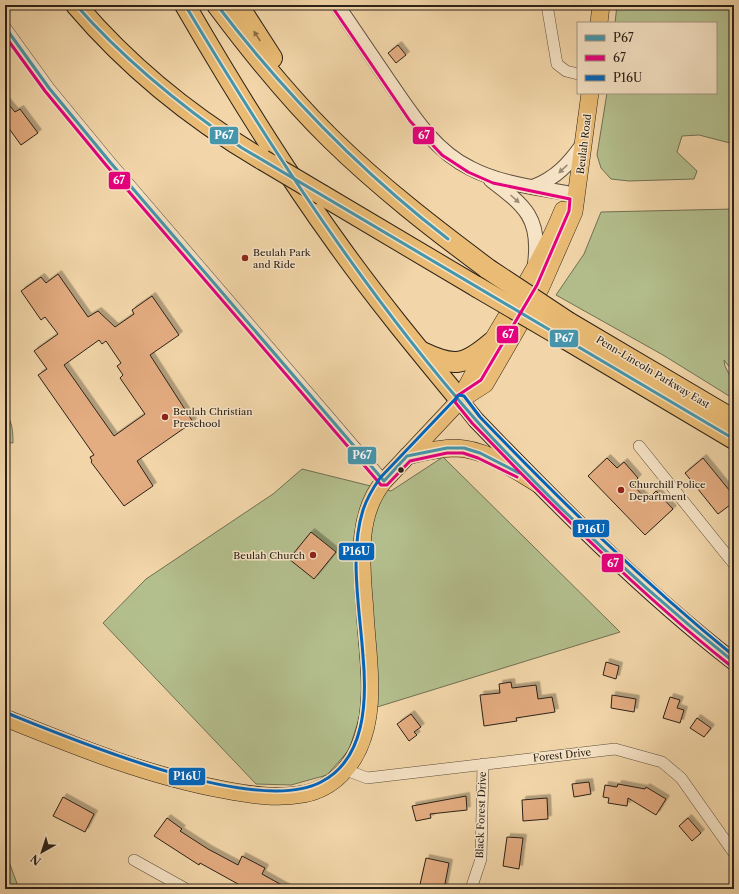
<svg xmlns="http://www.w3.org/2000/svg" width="739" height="894" font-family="'Libre Caslon Text',serif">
<defs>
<filter id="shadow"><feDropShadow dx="3.5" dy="-3.5" stdDeviation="0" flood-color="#0004"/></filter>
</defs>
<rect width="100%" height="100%" fill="#f2d6a9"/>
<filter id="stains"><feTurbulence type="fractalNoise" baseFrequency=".005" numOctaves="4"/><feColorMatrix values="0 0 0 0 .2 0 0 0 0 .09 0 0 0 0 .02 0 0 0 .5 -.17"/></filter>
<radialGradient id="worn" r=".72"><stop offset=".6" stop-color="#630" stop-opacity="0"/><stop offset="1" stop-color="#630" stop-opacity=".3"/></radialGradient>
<g fill="#b4bf8e" stroke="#707053">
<polygon points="617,5 734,5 734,144 699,135 682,136 677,152 697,171 694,179 629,181 611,179 601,168 597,155 607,93 716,93 716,23 615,23"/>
<polygon points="734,209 734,373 724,360 725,366 734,384 734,399 663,355 556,295 584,254 601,212"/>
<path d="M5,411C12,421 13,431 13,443L5,442Z"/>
<polygon points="443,457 620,632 361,712 349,750 327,775 291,785 256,784 103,623 146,579 273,494 302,469 391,491"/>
<polygon points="5,851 19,889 5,889"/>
</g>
<g fill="#e4ac81" stroke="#2b2118" fill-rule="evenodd" filter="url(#shadow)">
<polygon points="398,45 406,55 396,63 388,53"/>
<polygon points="5,100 15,112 20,109 38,133 21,145 5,123"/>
<path d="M58,274L88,317L98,311L115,327L134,314L132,310L152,296L179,335L150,355L193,422L137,461L153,486L124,506L91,462L92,461L90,457L94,455L38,375L47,369L34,351L58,334L45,317L41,320L21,291L41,277L46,283ZM99,340L102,344L106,341L121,363L117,366L123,375L120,378L145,414L114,436L64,365Z"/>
<polygon points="607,458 617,468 624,462 638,478 632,484 647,500 656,491 673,509 645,535 588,476"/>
<polygon points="703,458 734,496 734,502 718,514 685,473"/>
<polygon points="311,532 336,552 314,579 289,559"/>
<polygon points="606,662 619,666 616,679 603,675"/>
<polygon points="511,682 512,688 536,685 538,699 552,697 555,712 516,718 517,721 484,726 480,695 500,693 499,684"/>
<polygon points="612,695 636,699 634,712 611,708"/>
<polygon points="670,697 680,700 677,708 684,710 680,723 663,718"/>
<polygon points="411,714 421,727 414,732 417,735 409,741 397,724"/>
<polygon points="697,718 711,728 704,737 690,728"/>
<polygon points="589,782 591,794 574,797 572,784"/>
<polygon points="618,784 645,789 646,787 666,799 656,815 628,798 627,806 608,803 609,798 603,797 605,785 617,787"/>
<polygon points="466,796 467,810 430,814 431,818 416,821 412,806"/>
<polygon points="63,797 94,814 85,832 53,816"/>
<polygon points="547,798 548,819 523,821 522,800"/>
<polygon points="167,818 182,829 180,831 208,849 238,865 242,856 265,868 262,874 289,889 235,889 238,884 200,863 199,865 154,836"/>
<polygon points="688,818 701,833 692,841 679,826"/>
<polygon points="507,837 523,838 519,869 503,866"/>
<polygon points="426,858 449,863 444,889 419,889"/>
</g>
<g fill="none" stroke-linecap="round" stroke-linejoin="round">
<g stroke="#5d4e3c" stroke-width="12">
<g id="minor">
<polyline points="547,5 557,64 566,71 578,74"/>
<polyline points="5,27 49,88 110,162 384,481"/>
<polyline points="639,446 734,564"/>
<polyline points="346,770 367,778 615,749 662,762 681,778 734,853"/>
<polyline points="134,860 186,889"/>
<polyline points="471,889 481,859 483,764"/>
</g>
</g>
<g stroke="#5d4e3c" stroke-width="16">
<g id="tertiary">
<path d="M337,5C354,30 371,55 388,80C411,113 433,150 470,168C502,185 541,188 576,195"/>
<path d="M491,180C525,206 541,218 535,264"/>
<path d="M533,187C556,178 569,164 583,144"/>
</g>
</g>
<g stroke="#2b2118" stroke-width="18">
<path id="secondary" d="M460,400L476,420C558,505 640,589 734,662"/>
</g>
<g stroke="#2b2118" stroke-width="18">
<g id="primary">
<polyline points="599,23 601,5"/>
<path d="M460,400C491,335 536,277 563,210"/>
<path d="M407,456C423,452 440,448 456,448C486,449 513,469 538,484"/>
<path d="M5,718C77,747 148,776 225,790C251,795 278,799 304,794C334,788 354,765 363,737C376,698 367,652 365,612C362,569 354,517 384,481L460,400L485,384L541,287L574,212L590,93"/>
</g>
</g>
<g stroke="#2b2118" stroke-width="22">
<g id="motorway">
<path d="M76,5C128,66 193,119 263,160"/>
<path d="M185,5C232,86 281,166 336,242C375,297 417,348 460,400"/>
<path d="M217,5C252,52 289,98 331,139C380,187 433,228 488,269"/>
<polyline points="238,5 272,58"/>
<polyline points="322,195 477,287"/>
<polyline points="568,322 734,420"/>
<polyline points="559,335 734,439"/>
<path d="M422,352C455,368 465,365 492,342"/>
</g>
</g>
<use href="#minor" stroke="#f7e4c7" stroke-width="11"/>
<use href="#tertiary" stroke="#f7e4c7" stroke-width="14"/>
<use href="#secondary" stroke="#f7e4c7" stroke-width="16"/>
<use href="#primary" stroke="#e9bb74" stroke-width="17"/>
<use href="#motorway" stroke="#e9bb74" stroke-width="20"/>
<g stroke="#2b2118" stroke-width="22" stroke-linecap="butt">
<g id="motorway-bridge">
<polyline points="263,160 322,195"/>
<polyline points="488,269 568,322"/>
<polyline points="477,287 559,335"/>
</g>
</g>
<use href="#motorway-bridge" stroke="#e9bb74" stroke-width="20"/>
<g stroke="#f7e4c7" stroke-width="6">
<g id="bus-1">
<path d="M76,5C125,61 181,106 242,148L734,439"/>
<path d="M185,5C272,150 364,292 475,419C494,441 515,461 535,482C598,546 664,606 734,662"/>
<path d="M217,5C285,94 359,170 448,239"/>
<polyline points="5,27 49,88 110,162 384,481 407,456 447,448 464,448 480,453 519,473"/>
</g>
</g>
<g stroke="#f7e4c7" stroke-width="6">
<g id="bus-2">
<path d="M333,8L410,121L442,155L468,172L493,183L570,199L569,211L537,285L481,380L457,396L455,402L472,423C555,509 638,592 731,666"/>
<polyline points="5,36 45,91 106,165 381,485 387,485 410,461 447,453 463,453 478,458 517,477"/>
</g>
</g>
<g stroke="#f7e4c7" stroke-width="6">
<path id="bus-3" d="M7,713C74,740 256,817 321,782C366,759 367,700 363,656C360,611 349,554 363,510C367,498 373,488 380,478L459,395L464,396L480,417C561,501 643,582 734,656"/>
</g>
<use href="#bus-1" stroke="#4596ad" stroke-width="3"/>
<use href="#bus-2" stroke="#e5007d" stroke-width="3"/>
<use href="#bus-3" stroke="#0065bd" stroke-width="3"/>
</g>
<defs><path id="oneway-solid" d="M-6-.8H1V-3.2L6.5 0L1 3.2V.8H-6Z"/></defs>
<use fill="#8a6e46" href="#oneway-solid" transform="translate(257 36) rotate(-123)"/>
<g fill="#9b8c78">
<use href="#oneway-solid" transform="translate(563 169) rotate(137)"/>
<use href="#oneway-solid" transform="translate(515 199) rotate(42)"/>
</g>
<g fill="#8f2418" stroke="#f7e4c7" stroke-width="1.5">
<circle cx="245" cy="258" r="4"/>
<circle cx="165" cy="417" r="4"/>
<circle cx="621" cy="490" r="4"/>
<circle cx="313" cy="555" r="4"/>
</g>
<circle fill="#2b2118" stroke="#f7e4c7" stroke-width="1.5" cx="401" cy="470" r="3.5"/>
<g text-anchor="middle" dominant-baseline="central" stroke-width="3" stroke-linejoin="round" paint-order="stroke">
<g font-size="10" fill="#2b2118" stroke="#f7e4c7">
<text transform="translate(584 144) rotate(-83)">Beulah Road</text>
<text transform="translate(653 372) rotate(31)">Penn-Lincoln Parkway East</text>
<text transform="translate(562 755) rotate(-6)">Forest Drive</text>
<text transform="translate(481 815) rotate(-88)">Black Forest Drive</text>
</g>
<g font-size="10" fill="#2b2118" stroke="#f7e4c7" text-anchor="start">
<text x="253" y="252">Beulah Park<tspan x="253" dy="12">and Ride</tspan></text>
<text x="173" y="411">Beulah Christian<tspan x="173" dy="12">Preschool</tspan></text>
<text x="629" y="484">Churchill Police<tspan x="629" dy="12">Department</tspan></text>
<text x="305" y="555" text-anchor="end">Beulah Church</text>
</g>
</g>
<g stroke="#f7e4c7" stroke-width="1.5">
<rect x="209" y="126" width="30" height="19" rx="4" fill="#4596ad"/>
<rect x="412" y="126" width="23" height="19" rx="4" fill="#e5007d"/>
<rect x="108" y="171" width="23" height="19" rx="4" fill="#e5007d"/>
<rect x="496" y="325" width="23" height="19" rx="4" fill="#e5007d"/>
<rect x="549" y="329" width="30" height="19" rx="4" fill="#4596ad"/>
<rect x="347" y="446" width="30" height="19" rx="4" fill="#4596ad"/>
<rect x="572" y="519" width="38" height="19" rx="4" fill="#0065bd"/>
<rect x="338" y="542" width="37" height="19" rx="4" fill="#0065bd"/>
<rect x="601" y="553" width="23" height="20" rx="4" fill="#e5007d"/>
<rect x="168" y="767" width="38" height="19" rx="4" fill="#0065bd"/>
</g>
<g font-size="11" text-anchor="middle" font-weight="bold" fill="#fff">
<text x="224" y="139">P67</text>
<text x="424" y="139">67</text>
<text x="119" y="184">67</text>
<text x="508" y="338">67</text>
<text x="564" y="342">P67</text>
<text x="362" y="459">P67</text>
<text x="591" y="533">P16U</text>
<text x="356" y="555">P16U</text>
<text x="613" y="567">67</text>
<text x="187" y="780">P16U</text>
</g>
<rect width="739" height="894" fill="none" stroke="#f2d6a9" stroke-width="20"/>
<rect x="6" y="6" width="727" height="882" fill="none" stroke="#2b2118" stroke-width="2"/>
<rect x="10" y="10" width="719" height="874" fill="none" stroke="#2b2118"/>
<rect x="577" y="22" width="140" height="72" fill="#f7e4c7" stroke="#a59681"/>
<rect x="585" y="35" width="20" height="6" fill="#4596ad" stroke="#a59681"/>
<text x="613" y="42" font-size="12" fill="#2b2118">P67</text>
<rect x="585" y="55" width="20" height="6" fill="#e5007d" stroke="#a59681"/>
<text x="613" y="62" font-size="12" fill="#2b2118">67</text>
<rect x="585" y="75" width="20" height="6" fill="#0065bd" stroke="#a59681"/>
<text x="613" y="82" font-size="12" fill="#2b2118">P16U</text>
<g transform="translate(42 852) rotate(219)" stroke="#f7e4c7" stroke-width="3" paint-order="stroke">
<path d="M0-3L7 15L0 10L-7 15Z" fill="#2b2118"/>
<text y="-6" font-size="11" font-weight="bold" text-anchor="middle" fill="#2b2118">N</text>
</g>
<rect width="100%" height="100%" filter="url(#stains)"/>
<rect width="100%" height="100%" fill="url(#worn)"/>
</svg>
